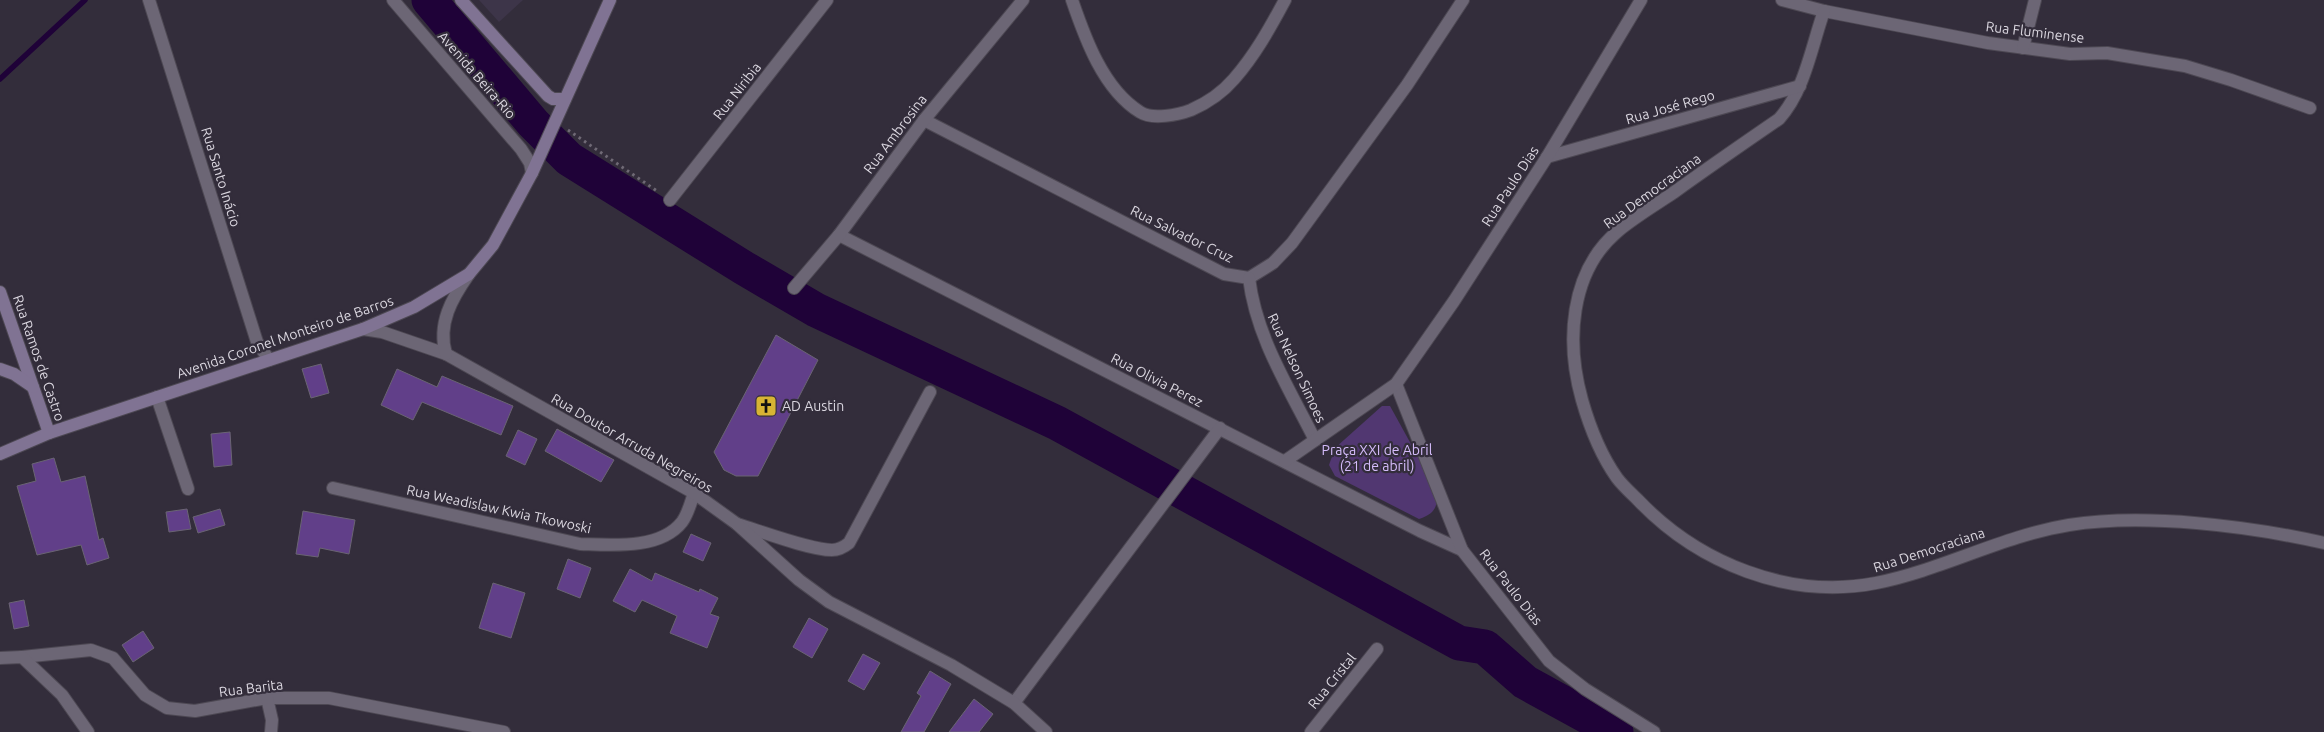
<svg xmlns="http://www.w3.org/2000/svg" width="2324" height="732" font-family="Ubuntu,sans-serif">
<rect width="100%" height="100%" fill="#332d3b"/>
<polygon fill="#3d3549" points="479,0 523,0 499,22"/>
<path fill="#513771" d="M1382,406H1390L1438,493C1437,508 1434,514 1419,519L1335,476L1329,465L1335,448Z"/>
<g fill="none" stroke-linecap="round" stroke-linejoin="round">
<polyline stroke="#1f0238" stroke-width="5.5" points="0,79 85,0"/>
<polyline stroke="#1f0238" stroke-width="35" points="429,0 533,123 569,159 744,268 816,310 1057,423 1459,643 1485,647 1525,682 1616,732"/>
</g>
<g fill="#613f89" stroke="#6a6473">
<polygon points="776,335 818,360 758,476 736,476 724,470 714,452"/>
<polygon points="321,364 329,393 311,398 302,369"/>
<polygon points="397,369 437,387 442,376 513,406 501,435 422,402 413,420 381,405"/>
<polygon points="557,429 614,460 601,482 545,451"/>
<polygon points="518,430 537,439 525,465 506,456"/>
<polygon points="230,432 232,465 214,467 211,434"/>
<polygon points="54,458 61,482 85,476 99,540 103,538 109,558 87,565 81,545 37,555 17,486 36,481 32,464"/>
<polygon points="187,509 191,529 169,532 166,512"/>
<polygon points="220,509 225,525 198,533 193,517"/>
<polygon points="303,511 355,520 349,554 320,548 318,557 296,554"/>
<polygon points="691,534 711,543 703,561 683,552"/>
<polygon points="568,559 591,568 580,598 557,589"/>
<polygon points="630,569 652,581 655,573 699,592 700,589 718,598 710,614 719,617 707,648 670,633 677,616 642,600 635,612 613,601"/>
<polygon points="493,583 525,593 511,638 479,628"/>
<polygon points="24,600 29,626 14,629 9,603"/>
<polygon points="809,618 828,629 812,658 793,647"/>
<polygon points="143,631 154,648 133,662 122,645"/>
<polygon points="863,654 880,663 864,690 848,681"/>
<polygon points="930,671 951,684 924,732 901,732 921,696 917,693"/>
<polygon points="974,699 993,714 979,732 949,732"/>
</g>
<g fill="none" stroke-linecap="round" stroke-linejoin="round">
<g stroke="#4d4853" stroke-width="14">
<g id="minor">
<polyline points="149,0 257,342 269,360"/>
<path d="M1072,0C1085,38 1103,89 1140,112C1152,120 1178,115 1191,110C1207,103 1222,93 1234,79C1255,55 1270,28 1285,0"/>
<polyline points="1782,0 1824,11 1988,43 2070,54 2107,53 2185,66 2231,80 2310,108"/>
<path d="M1824,11C1811,48 1805,90 1779,119C1744,143 1708,168 1673,193C1655,205 1635,217 1618,231C1569,272 1566,343 1582,400C1590,428 1600,454 1617,478C1623,486 1631,493 1638,500C1698,563 1789,600 1876,583C1942,570 2002,536 2069,525C2145,513 2249,526 2324,543"/>
<polyline points="2023,48 2035,0"/>
<polyline points="924,120 1224,274 1249,278 1273,263 1292,243 1407,85 1463,0"/>
<polyline points="1547,157 1800,86"/>
<polyline points="670,200 827,0"/>
<polyline points="839,235 1420,531 1462,550"/>
<path d="M1249,278C1256,337 1289,388 1315,440"/>
<polyline points="794,288 839,235 924,120 1023,0"/>
<polyline points="1396,384 1462,550 1549,661 1585,689 1654,732"/>
<polyline points="157,397 188,489"/>
<polyline points="1285,461 1396,384 1454,301 1547,157 1641,0"/>
<path d="M333,488L580,544C611,545 660,550 682,522C688,514 691,502 694,493"/>
<path d="M737,524C760,531 810,550 832,550C839,550 844,547 849,543L930,392"/>
<polyline points="22,657 91,650 113,658 145,695 167,708 195,711 267,698 329,698 504,732"/>
<polyline points="0,658 22,657 62,695 88,732"/>
<polyline points="267,698 272,720 271,732"/>
<polyline points="1014,703 1220,428"/>
<polyline points="1311,732 1377,649"/>
</g>
</g>
<g stroke="#4d4853" stroke-width="14">
<g id="tertiary">
<polyline points="393,0 521,149 530,163 532,173"/>
<polyline points="363,329 382,332 446,354 694,493 737,524 799,580 829,602 951,665 1014,703 1046,732"/>
<path d="M446,354C437,324 452,298 469,274"/>
</g>
</g>
<g stroke="#4d4853" stroke-width="14">
<g id="secondary">
<polyline points="461,0 548,96 553,99 565,99"/>
<polyline points="0,292 49,433"/>
<polyline points="0,369 14,374 33,387"/>
<polyline points="0,454 49,433 363,329 414,307 469,274 493,245 532,173 610,0"/>
</g>
</g>
<polyline stroke="#6f6975" stroke-width="3" stroke-dasharray="2.5 4" stroke-linecap="butt" points="568,130 657,191"/>
<use href="#minor" stroke="#6c6675" stroke-width="12"/>
<use href="#tertiary" stroke="#6c6675" stroke-width="12"/>
<use href="#secondary" stroke="#807393" stroke-width="12"/>
</g>
<defs>
<g id="church-square" transform="scale(1.125)"><rect x="-9" y="-9" width="18" height="18" rx="4" fill="#d7b434" stroke="#332d3b"/><path d="M-1.2-6h2.4v3.5h3.3v2.4h-3.3V6h-2.4V-.1h-3.3v-2.4h3.3Z" fill="#111"/></g>
</defs>
<g fill-rule="evenodd">
<use href="#church-square" x="766" y="406"/>
</g>
<g text-anchor="middle" dominant-baseline="central" stroke-width="4.5" stroke-linejoin="round" paint-order="stroke">
<g font-size="14" fill="#dbd7e0" stroke="#332d3b">
<text transform="translate(2035 32) rotate(7)">Rua Fluminense</text>
<text transform="translate(477 75) rotate(49)">Avenida Beira-Rio</text>
<text transform="translate(737 91) rotate(-52)">Rua Niribia</text>
<text transform="translate(1670 107) rotate(-16)">Rua José Rego</text>
<text transform="translate(895 134) rotate(-53)">Rua Ambrosina</text>
<text transform="translate(221 177) rotate(73)">Rua Santo Inácio</text>
<text transform="translate(1510 186) rotate(-57)">Rua Paulo Dias</text>
<text transform="translate(1652 191) rotate(-36)">Rua Democraciana</text>
<text transform="translate(1182 234) rotate(26)">Rua Salvador Cruz</text>
<text transform="translate(285 337) rotate(-19)">Avenida Coronel Monteiro de Barros</text>
<text transform="translate(39 358) rotate(71)">Rua Ramos de Castro</text>
<text transform="translate(1297 368) rotate(65)">Rua Nelson Simoes</text>
<text transform="translate(1157 380) rotate(27)">Rua Olivia Perez</text>
<text transform="translate(632 443) rotate(30)">Rua Doutor Arruda Negreiros</text>
<text transform="translate(499 509) rotate(12)">Rua Weadislaw Kwia Tkowoski</text>
<text transform="translate(1929 550) rotate(-18)">Rua Democraciana</text>
<text transform="translate(1511 587) rotate(52)">Rua Paulo Dias</text>
<text transform="translate(1332 681) rotate(-51)">Rua Cristal</text>
<text transform="translate(251 688) rotate(-7)">Rua Barita</text>
</g>
<g font-size="14" fill="#dbd7e0" stroke="#332d3b" text-anchor="start">
<text x="782" y="406">AD Austin</text>
</g>
<g font-size="14" fill="#d5bcfb" stroke="#332d3b">
<text x="1377" y="450">Praça XXI de Abril<tspan x="1377" dy="16">(21 de abril)</tspan></text>
</g>
</g>
</svg>
